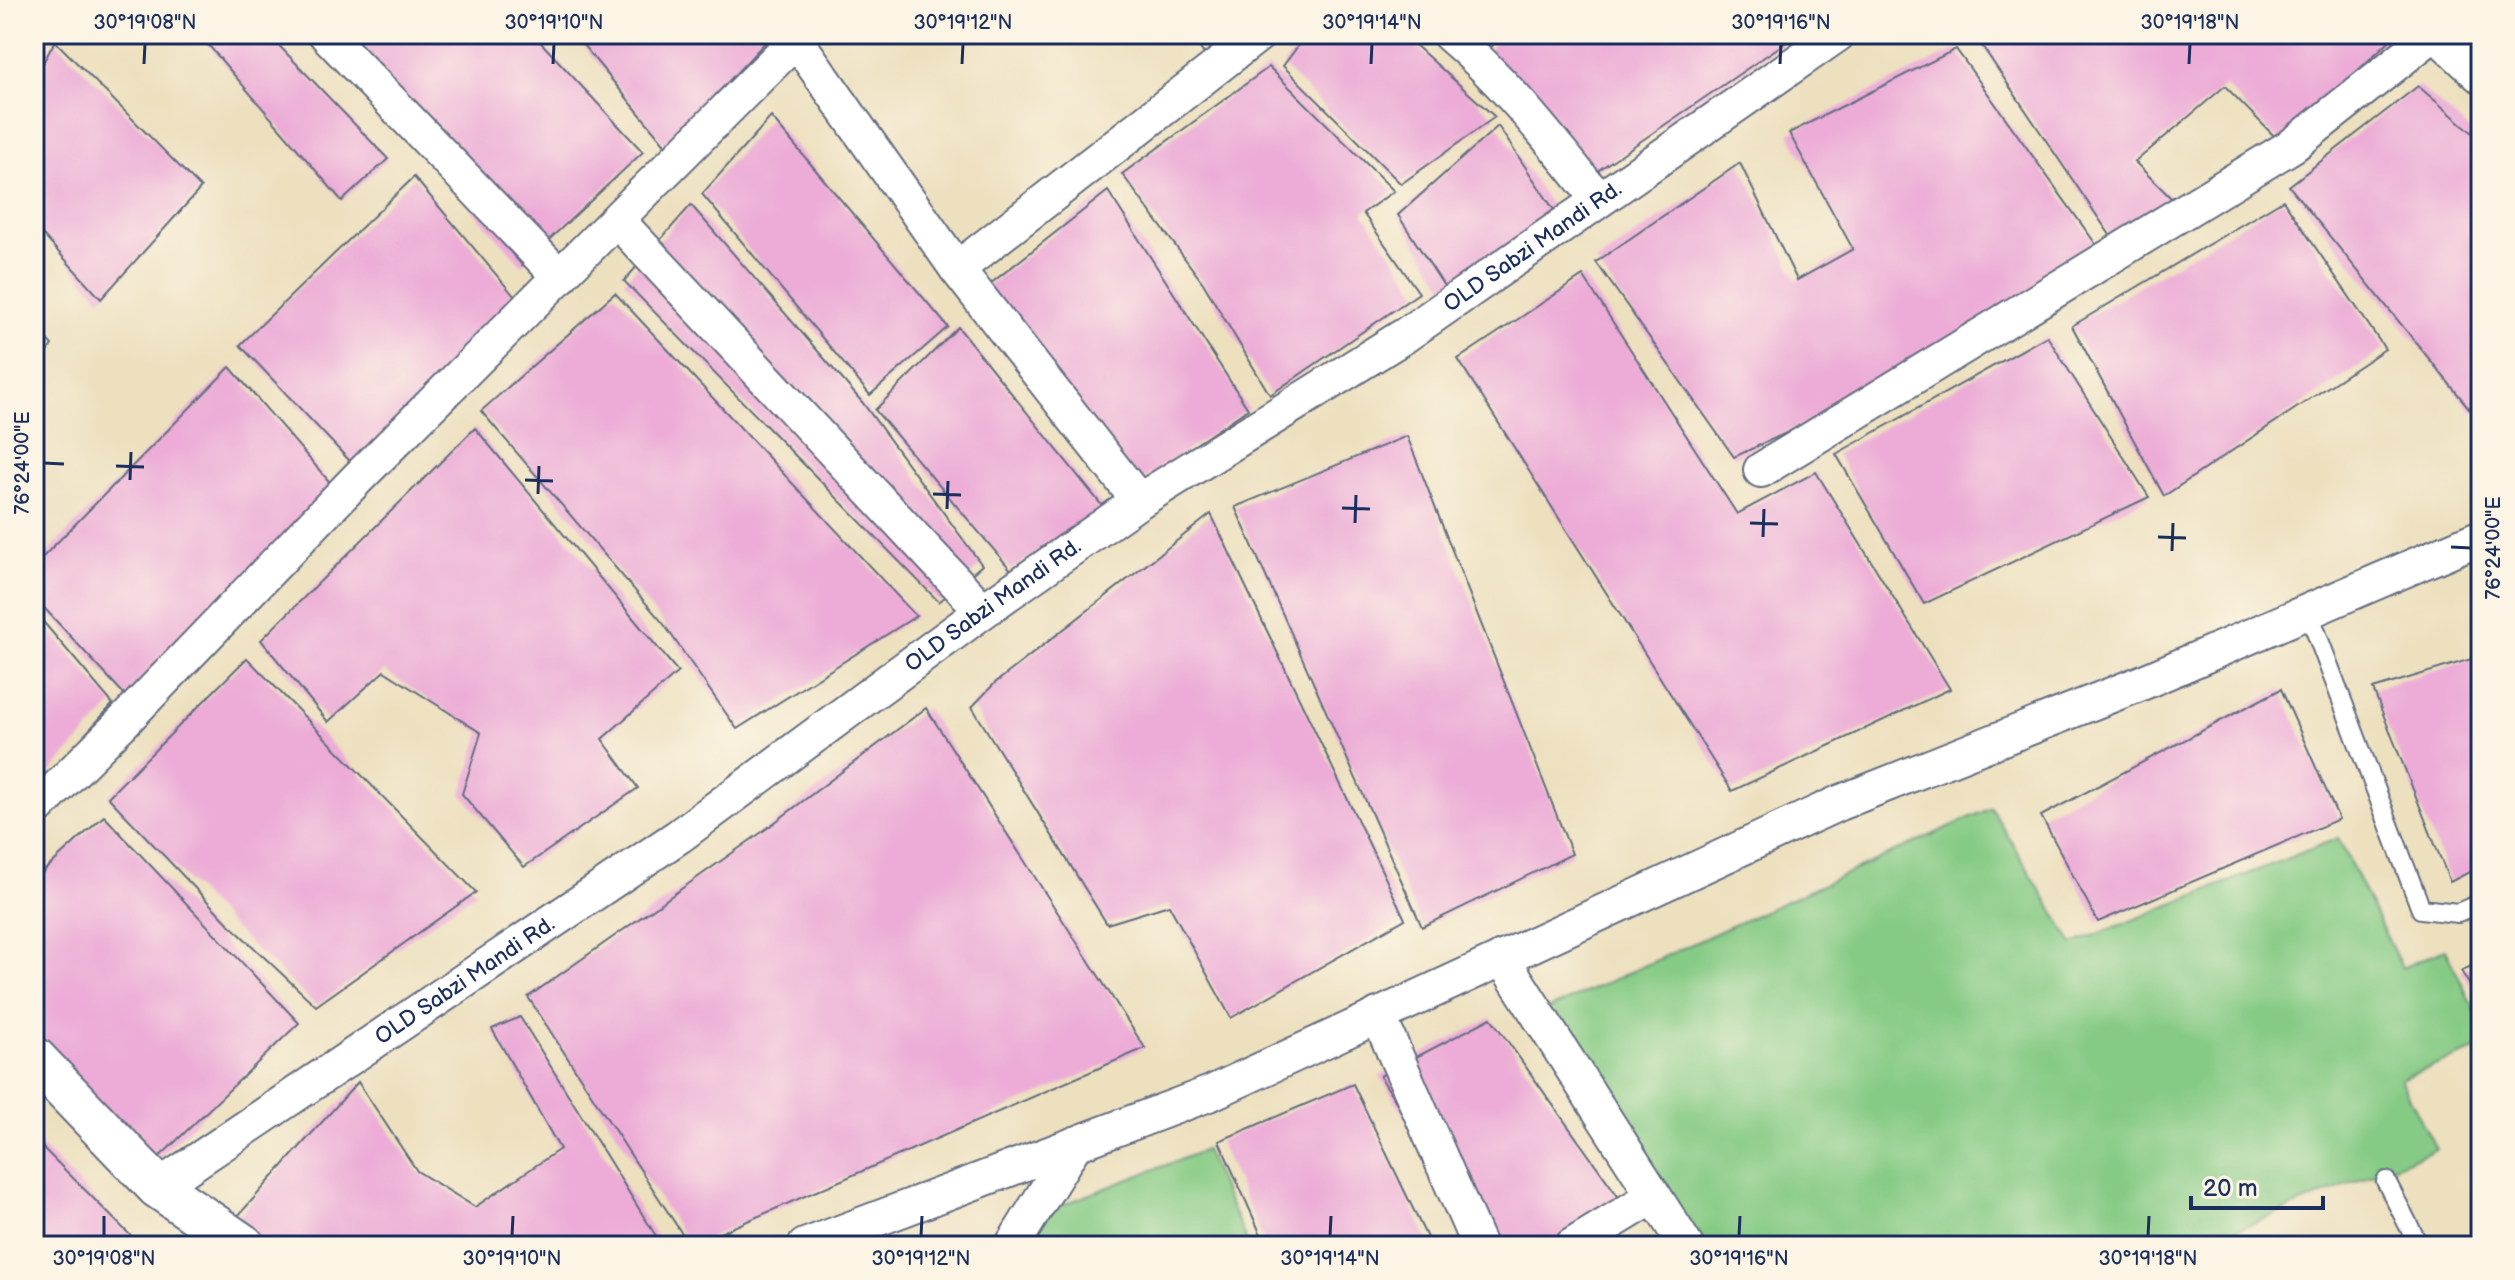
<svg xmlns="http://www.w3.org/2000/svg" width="2515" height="1280" font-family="'Balsamiq Sans',sans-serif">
<rect width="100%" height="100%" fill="#fcf5e5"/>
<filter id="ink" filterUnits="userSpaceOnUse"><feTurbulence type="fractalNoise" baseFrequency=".0125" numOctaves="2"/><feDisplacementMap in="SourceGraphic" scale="16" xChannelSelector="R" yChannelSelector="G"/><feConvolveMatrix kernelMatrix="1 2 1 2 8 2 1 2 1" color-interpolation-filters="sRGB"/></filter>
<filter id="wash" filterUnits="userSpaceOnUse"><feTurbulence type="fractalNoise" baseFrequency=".006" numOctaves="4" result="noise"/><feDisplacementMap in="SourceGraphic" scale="32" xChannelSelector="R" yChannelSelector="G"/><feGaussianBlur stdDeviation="1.8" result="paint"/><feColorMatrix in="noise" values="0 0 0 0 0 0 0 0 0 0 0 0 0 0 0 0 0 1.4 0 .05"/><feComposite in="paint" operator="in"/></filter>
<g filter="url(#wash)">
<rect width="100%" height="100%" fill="#ede0bf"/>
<g fill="#86cb85" stroke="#507d72" stroke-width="2">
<polygon points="1991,808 2073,944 2338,838 2402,968 2445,949 2481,1023 2481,1048 2400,1079 2436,1149 2219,1237 2221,1246 1679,1246 1538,1014"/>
<polygon points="1205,1150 1249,1246 1014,1246 1002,1228"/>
</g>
<g id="blocks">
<g fill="#ecacd7">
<polygon points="199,34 268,34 388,159 342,201"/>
<polygon points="315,34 533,34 643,152 522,265"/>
<polygon points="574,34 773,34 667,147"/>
<polygon points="1190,34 1228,34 1204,54"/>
<polygon points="1307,34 1403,34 1495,117 1401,184 1283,66"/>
<polygon points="1501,34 1798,34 1578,184 1482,60"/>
<polygon points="1974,34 2382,34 2389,41 2281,143 2225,86 2135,162 2181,208 2112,238"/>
<polygon points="55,41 201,188 101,299 34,225 34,79"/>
<polygon points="1956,49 2105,257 1838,409 1734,457 1596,262 1740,163 1797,280 1853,249 1789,133"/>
<polygon points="1269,67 1394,191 1363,213 1419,293 1270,395 1203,283 1122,174"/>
<polygon points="2418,86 2481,140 2481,406 2473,413 2289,186"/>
<polygon points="771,117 948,327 870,395 702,194"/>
<polygon points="1498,126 1556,213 1446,289 1398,215"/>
<polygon points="414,177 520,303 363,475 240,345"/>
<polygon points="1108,191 1248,409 1139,483 985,288"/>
<polygon points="2283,200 2385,349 2164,496 2072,326"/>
<polygon points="691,205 862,402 982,565 939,602 624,281"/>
<polygon points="1583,276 1737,514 1816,472 1950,689 1732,791 1458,359"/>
<polygon points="615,293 916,616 737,729 663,623 481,411"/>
<polygon points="34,326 52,345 34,370"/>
<polygon points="958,327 1104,508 1011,570 875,410"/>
<polygon points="2047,336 2149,497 1924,604 1836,454"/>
<polygon points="230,367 334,487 135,706 34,597 34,566"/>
<polygon points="475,428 678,672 602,739 638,788 524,867 462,794 481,733 384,671 328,722 261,640"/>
<polygon points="1407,436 1572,854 1422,927 1235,507"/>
<polygon points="1211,514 1405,919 1231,1018 1169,905 1107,924 972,707 995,683"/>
<polygon points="34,611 113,704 47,776 34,762"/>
<polygon points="2481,656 2481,866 2450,882 2373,689"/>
<polygon points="247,658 476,892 316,1006 230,925 108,797"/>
<polygon points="2281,689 2339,819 2098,922 2041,816"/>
<polygon points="926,708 1145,1048 690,1246 528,997 762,832"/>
<polygon points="104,816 299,1023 151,1165 34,1028 34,880"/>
<polygon points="2481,961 2481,1003 2461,971"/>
<polygon points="520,1017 659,1241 645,1246 266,1246 228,1227 358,1082 417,1171 475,1207 560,1149 492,1029"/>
<polygon points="1491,1018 1632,1216 1575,1246 1485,1246 1380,1076"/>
<polygon points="1353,1084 1431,1246 1266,1246 1219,1141"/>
<polygon points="34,1139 141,1246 34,1246"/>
</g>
</g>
</g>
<g filter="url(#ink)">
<use href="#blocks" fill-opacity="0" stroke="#646d80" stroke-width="2"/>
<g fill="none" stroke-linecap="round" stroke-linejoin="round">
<g stroke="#646d80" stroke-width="22">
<g id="service">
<polyline points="2308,611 2421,909 2458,913 2481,903"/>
<polyline points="2386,1181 2419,1246"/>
</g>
</g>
<g stroke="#646d80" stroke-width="38">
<g id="minor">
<polyline points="326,34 560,277"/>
<path d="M1449,34C1506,82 1551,141 1598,199"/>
<polyline points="796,40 957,269"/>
<polyline points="617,220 983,611"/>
<polyline points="1761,470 2293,145 2433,34"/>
<polyline points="1139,501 957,269 1259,34"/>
<polyline points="34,811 125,720 356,480 802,34"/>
<polyline points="1502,958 1686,1246"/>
<polyline points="1378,1015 1479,1246"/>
<path id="s1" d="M158,1187L679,836L983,611L1139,501L1404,336L1838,34"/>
<polyline points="805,1246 1211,1093 1839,803 2139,684 2481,537"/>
<polyline points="1012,1246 1075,1144"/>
<polyline points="1572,1246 1654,1196"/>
</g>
</g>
<g stroke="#646d80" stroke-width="46">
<g id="tertiary">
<polyline points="2442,34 2481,71"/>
<polyline points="34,1058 158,1187 244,1246"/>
</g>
</g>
<use href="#service" stroke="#fff" stroke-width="18"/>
<use href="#minor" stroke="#fff" stroke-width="34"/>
<use href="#tertiary" stroke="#fff" stroke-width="42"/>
</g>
</g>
<path fill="none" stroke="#1b2f5e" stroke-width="3" d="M144,64L145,44M553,64L554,44M962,64L963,44M1371,64L1372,44M1780,64L1781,44M2189,64L2190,44M44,463L64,464M116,466L144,467M130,480L131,452M525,480L553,481M538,494L539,466M933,494L961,495M1342,508L1370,509M947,509L948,481M1355,523L1356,495M1750,523L1778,524M1763,537L1764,509M2158,537L2186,538M2451,547L2471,548M2172,551L2173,523M104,1236V1216M512,1236L513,1216M921,1236L922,1216M1330,1236L1331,1216M1739,1236L1740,1216M2148,1236L2149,1216"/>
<g text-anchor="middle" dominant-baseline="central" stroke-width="8" stroke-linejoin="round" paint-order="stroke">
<g font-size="22" fill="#1b2f5e" stroke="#fcf5e5">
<text stroke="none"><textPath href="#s1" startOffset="1666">OLD Sabzi Mandi Rd.</textPath></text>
<text stroke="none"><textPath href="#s1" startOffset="1018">OLD Sabzi Mandi Rd.</textPath></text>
<text stroke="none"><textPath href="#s1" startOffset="370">OLD Sabzi Mandi Rd.</textPath></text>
</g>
</g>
<rect width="2515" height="1280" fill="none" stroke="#fcf5e5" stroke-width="88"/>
<path d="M2191 1196v12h132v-12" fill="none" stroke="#1b2f5e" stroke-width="4"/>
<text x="2203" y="1196" font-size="24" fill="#1b2f5e" stroke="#fcf5e5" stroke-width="6" paint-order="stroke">20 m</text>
<rect x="44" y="44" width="2427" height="1192" fill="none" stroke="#1b2f5e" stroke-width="3"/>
<g font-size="20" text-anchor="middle" fill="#1b2f5e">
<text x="145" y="29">30°19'08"N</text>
<text x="554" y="29">30°19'10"N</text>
<text x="963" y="29">30°19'12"N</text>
<text x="1372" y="29">30°19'14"N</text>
<text x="1781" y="29">30°19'16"N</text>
<text x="2190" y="29">30°19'18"N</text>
<text transform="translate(22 463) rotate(-90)" y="7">76°24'00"E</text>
<text transform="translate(2493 548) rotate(-90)" y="7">76°24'00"E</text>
<text x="104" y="1265">30°19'08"N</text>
<text x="512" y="1265">30°19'10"N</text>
<text x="921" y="1265">30°19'12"N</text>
<text x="1330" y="1265">30°19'14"N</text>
<text x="1739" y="1265">30°19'16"N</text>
<text x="2148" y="1265">30°19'18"N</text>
</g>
</svg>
